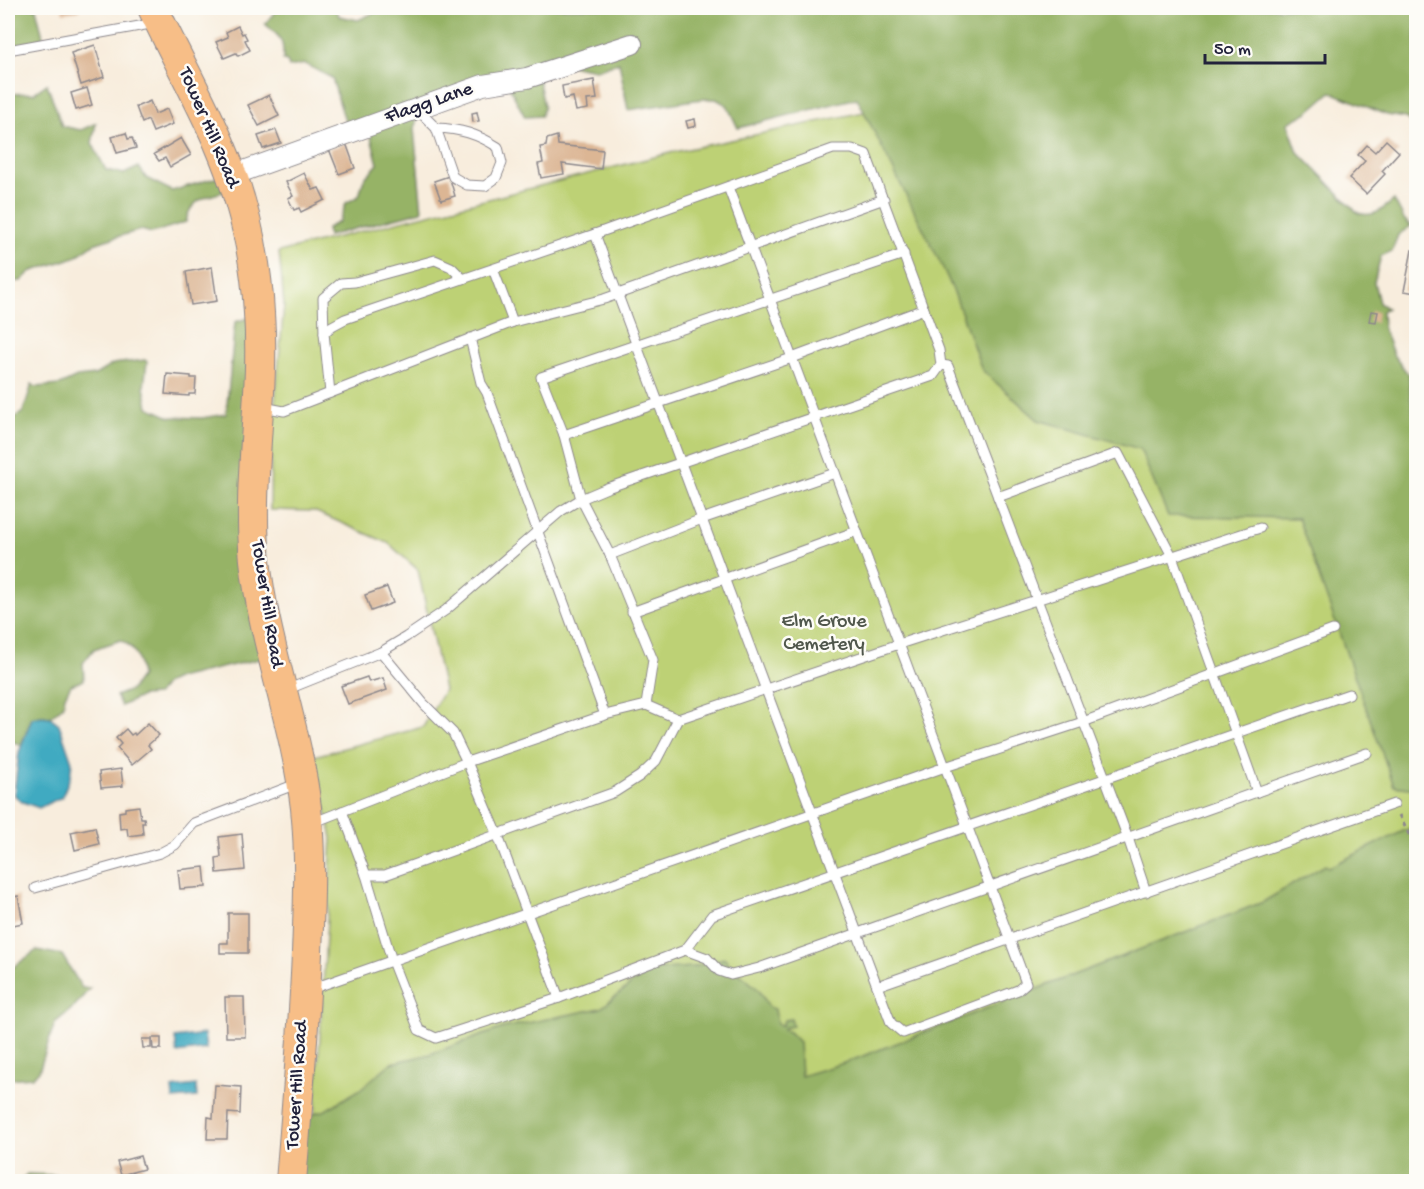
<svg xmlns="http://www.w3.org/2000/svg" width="1424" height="1189" font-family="'Gochi Hand',sans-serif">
<rect width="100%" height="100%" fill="#fdfcf7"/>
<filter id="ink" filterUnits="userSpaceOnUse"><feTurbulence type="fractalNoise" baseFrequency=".0167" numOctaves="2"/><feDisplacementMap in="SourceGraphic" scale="12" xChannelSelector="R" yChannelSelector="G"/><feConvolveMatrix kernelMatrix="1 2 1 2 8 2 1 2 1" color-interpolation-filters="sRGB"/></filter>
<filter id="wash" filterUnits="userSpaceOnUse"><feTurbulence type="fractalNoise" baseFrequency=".008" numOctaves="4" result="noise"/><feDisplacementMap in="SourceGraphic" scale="24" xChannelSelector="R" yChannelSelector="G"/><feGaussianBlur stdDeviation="1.35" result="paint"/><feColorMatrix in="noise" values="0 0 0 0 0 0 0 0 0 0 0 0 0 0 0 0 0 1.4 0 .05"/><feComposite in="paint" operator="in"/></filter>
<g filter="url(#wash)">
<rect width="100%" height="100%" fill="#f8eddd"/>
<polygon fill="#bdd175" stroke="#707a58" stroke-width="1.5" points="878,109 1416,568 1416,840 789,1109 314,1134 332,838 314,756 423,727 444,690 418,570 388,543 314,511 270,510 271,445 284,305 279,252 674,152"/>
<g fill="#96b366" stroke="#5c6a50" stroke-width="1.5">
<polygon points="8,8 36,8 44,41 12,47 8,25"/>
<path d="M278,8H336L339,16L358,20L385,8H1416V128L1406,118L1387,115L1331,92L1308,112L1288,123L1298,152L1358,213C1373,218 1382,210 1394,200L1404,219L1411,226L1398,235L1392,251L1381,256L1374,282L1379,303L1387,308L1382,311L1383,328L1394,356L1409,375L1411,399L1416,426V789L1394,786L1298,518L1168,516L1140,449L1038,420L982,370L955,295L944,270L857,98L738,128L727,105L716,99H702L628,110L619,62L596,70L569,65L538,77L544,107L541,116L525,117L505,79L421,105L414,129L422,211L328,236L327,228L339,222L346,203L359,196L364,179L378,164L368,126L347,128L332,78L305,64L289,67L287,61L283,60C284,38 280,37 265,24Z"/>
<path d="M47,84L62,126L81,130L96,123L92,143L106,170L124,174L139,167L146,178L172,191L228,174L234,189C212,196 190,196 186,222L152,233L141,230L106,240L94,244L75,257L30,272L21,281L8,282V94L34,93Z"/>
<path d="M258,315L264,658L178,678L165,684L157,695L142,696L121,706L116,696L131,690L141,676C138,658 138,650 121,640L94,649L83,663L84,680L71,685L65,696L63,706L50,717L42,716L32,718L21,745L8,740V422L23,412L32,384L36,387L60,385L77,377L95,375L113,364L145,360L147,362L144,387L148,407L170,417L202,418L226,414L235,322Z"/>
<polygon points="1416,825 1416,1181 292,1182 296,1117 324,1111 359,1090 391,1063 427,1055 503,1028 601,1008 649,970 693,967 725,958 728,964 759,990 769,1007 775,1009 777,1023 782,1026 784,1020 791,1019 793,1026 784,1028 783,1030 789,1032 799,1042 801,1076 850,1061 1263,902 1325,865 1329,867"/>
<polygon points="37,950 62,955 82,988 90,988 74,1007 55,1023 39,1071 32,1077 8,1079 8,971"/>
<polygon points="27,1174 56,1175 87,1181 20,1181"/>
</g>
<g fill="#41aac1" stroke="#32667e" stroke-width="1.5">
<polygon points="42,716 50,717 59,724 72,762 70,777 62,797 39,808 20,801 14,794 19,752 32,718"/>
<polygon points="204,1034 206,1049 177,1053 175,1038"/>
<polygon points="196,1085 197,1097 173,1099 172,1088"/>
</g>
<g id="blocks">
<g fill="#dcb694">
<polygon points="62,8 80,8 80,11 63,13"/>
<polygon points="238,26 242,34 244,33 247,39 245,40 250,50 238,56 236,53 224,58 216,42 228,37 226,32"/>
<polygon points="95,45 104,77 81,85 71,53"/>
<polygon points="594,80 597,99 587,100 588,109 576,111 573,97 564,99 562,86"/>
<polygon points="87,88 92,105 76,110 71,93"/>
<polygon points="269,95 279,116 259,126 248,105"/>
<polygon points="150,101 155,114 167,109 173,124 153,132 148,120 142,123 136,107"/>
<polygon points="477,112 479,121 473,122 472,113"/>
<polygon points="695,119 696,126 688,128 686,121"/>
<polygon points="276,130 281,143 263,149 258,136"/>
<polygon points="126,133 128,139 132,138 136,148 117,153 112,137"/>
<polygon points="557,136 558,145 603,150 601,169 562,164 564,174 541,178 538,164 543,163 540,147 546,146 547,139"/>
<polygon points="181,138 191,155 170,167 165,158 159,161 154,154"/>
<polygon points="1386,140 1399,152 1382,171 1385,174 1366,194 1349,178 1365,161 1358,155 1367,145 1375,152"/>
<polygon points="346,143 355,168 339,174 329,149"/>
<polygon points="304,173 313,190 319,188 325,200 301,212 299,208 294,210 288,198 293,196 286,182"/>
<polygon points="449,176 455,196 441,200 434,181"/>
<polygon points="1412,250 1416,251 1416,293 1404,291"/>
<polygon points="212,267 217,301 191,305 186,272"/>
<polygon points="1371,311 1378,312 1376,322 1369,321"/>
<polygon points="167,374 191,376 191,378 196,378 195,394 189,394 189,396 165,394"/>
<polygon points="387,587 393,603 371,611 365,595"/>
<polygon points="367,677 369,682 383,678 387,690 348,704 341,686"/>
<polygon points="148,723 159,735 148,745 151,749 132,765 117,748 121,744 116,738 126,729 131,735 134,733 135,735"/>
<polygon points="121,769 123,786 101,788 99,772"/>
<polygon points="139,806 141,818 144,818 145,823 142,823 143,834 128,836 127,828 120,829 119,812 125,811 125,808"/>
<polygon points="95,827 99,844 75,850 71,832"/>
<polygon points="242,834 245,870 217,873 216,858 221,857 219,837"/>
<polygon points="204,867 206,887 180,889 178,870"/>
<polygon points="8,890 10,898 18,896 23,923 8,926"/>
<polygon points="228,913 248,913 248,953 220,953 220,943 228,943"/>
<polygon points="225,997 244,997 245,1037 226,1037"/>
<polygon points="152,1038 161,1038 161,1049 153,1049"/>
<polygon points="142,1039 151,1039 151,1048 143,1048"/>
<polygon points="215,1085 241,1087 240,1114 228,1113 227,1139 207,1139 208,1117 213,1118"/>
<polygon points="140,1156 144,1169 121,1175 117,1162"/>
</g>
</g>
</g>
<g filter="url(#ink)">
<use href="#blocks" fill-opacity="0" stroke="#8d888c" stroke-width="1.5"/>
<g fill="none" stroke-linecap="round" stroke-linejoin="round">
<g stroke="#8d888c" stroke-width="11">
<g id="lane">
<polyline points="8,50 156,23"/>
<path d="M416,108L436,128L453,177L467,185L485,186L496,178L502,163L498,147C477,134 461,129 436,128"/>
<polyline points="595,234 891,1023 903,1033 1018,990 1026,983 728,187"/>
<polyline points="493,269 513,322"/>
<polyline points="324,333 323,298 341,283 355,282 435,260 451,267 463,279"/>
<polyline points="470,338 481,383 487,393 605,715"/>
<polyline points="941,365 948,366 1128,838 1146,892"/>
<polyline points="263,407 284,411 513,322 604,299 884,199"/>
<polyline points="564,435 792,358 924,309"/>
<polyline points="998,497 1118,453 1172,556 1257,792"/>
<polyline points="610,555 702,519 835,473"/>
<polyline points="632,612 857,531"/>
<polyline points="381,652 424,704 453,733 467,762 495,828 559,998"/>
<polyline points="286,690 381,652 406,637 446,610 561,511 581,499 607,488 933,376 941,365 939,350 866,154 852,149 833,149 595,234 345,319 332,326 324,333 330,393"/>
<polyline points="646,705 653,660 610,555 581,499 564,435 541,377 904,254"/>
<polyline points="342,811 366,875 392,961 419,1030 436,1038 559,998 685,950 707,958 719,971 731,975 759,968 1367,753"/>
<polyline points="312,823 467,762 605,715 646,705 678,719"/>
<polyline points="366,875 385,875 615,792 640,776 656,761 678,719 899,644 1260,528"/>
<polyline points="35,888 160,853 175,845 194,823 299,783"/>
<polyline points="685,950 712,915 1349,694"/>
<polyline points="877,986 1394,804"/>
<polyline points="311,989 945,767 1083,722 1333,630"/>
</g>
</g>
<g stroke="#8d888c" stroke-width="22">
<polyline id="street" points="230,176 483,85 527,78 632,44"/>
</g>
<g stroke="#8d888c" stroke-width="32">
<path id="primary" d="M153,8C174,53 199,97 219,143C242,196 256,255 259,313C265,395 247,478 255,560C264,644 296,724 306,808C311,856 309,904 307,953C304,1029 297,1105 291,1182"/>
</g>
<polyline stroke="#8d888c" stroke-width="3" stroke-dasharray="4.5 4.5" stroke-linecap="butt" points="1399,815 1416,848"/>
<use href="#lane" stroke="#fff" stroke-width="9"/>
<use href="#street" stroke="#fff" stroke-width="20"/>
<use href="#primary" stroke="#f7be87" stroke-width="30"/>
</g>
</g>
<g text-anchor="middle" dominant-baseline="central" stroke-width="5" stroke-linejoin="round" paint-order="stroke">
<g font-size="20" fill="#22223b" stroke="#fdfcf7">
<text transform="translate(429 104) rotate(-19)">Flagg Lane</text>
<text transform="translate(208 128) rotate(67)">Tower Hill Road</text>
<text transform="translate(266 604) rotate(81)">Tower Hill Road</text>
<text transform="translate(298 1085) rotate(-86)">Tower Hill Road</text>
</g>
<g font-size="20" fill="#50574c" stroke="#fdfcf7">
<text x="824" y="622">Elm Grove<tspan x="824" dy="23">Cemetery</tspan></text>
</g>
</g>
<rect width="1424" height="1189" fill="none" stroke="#fdfcf7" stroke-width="30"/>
<path d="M1205 54v9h120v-9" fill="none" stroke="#22223b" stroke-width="3"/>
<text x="1214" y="54" font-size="18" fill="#22223b" stroke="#fdfcf7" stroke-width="4.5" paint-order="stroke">50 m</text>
</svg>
